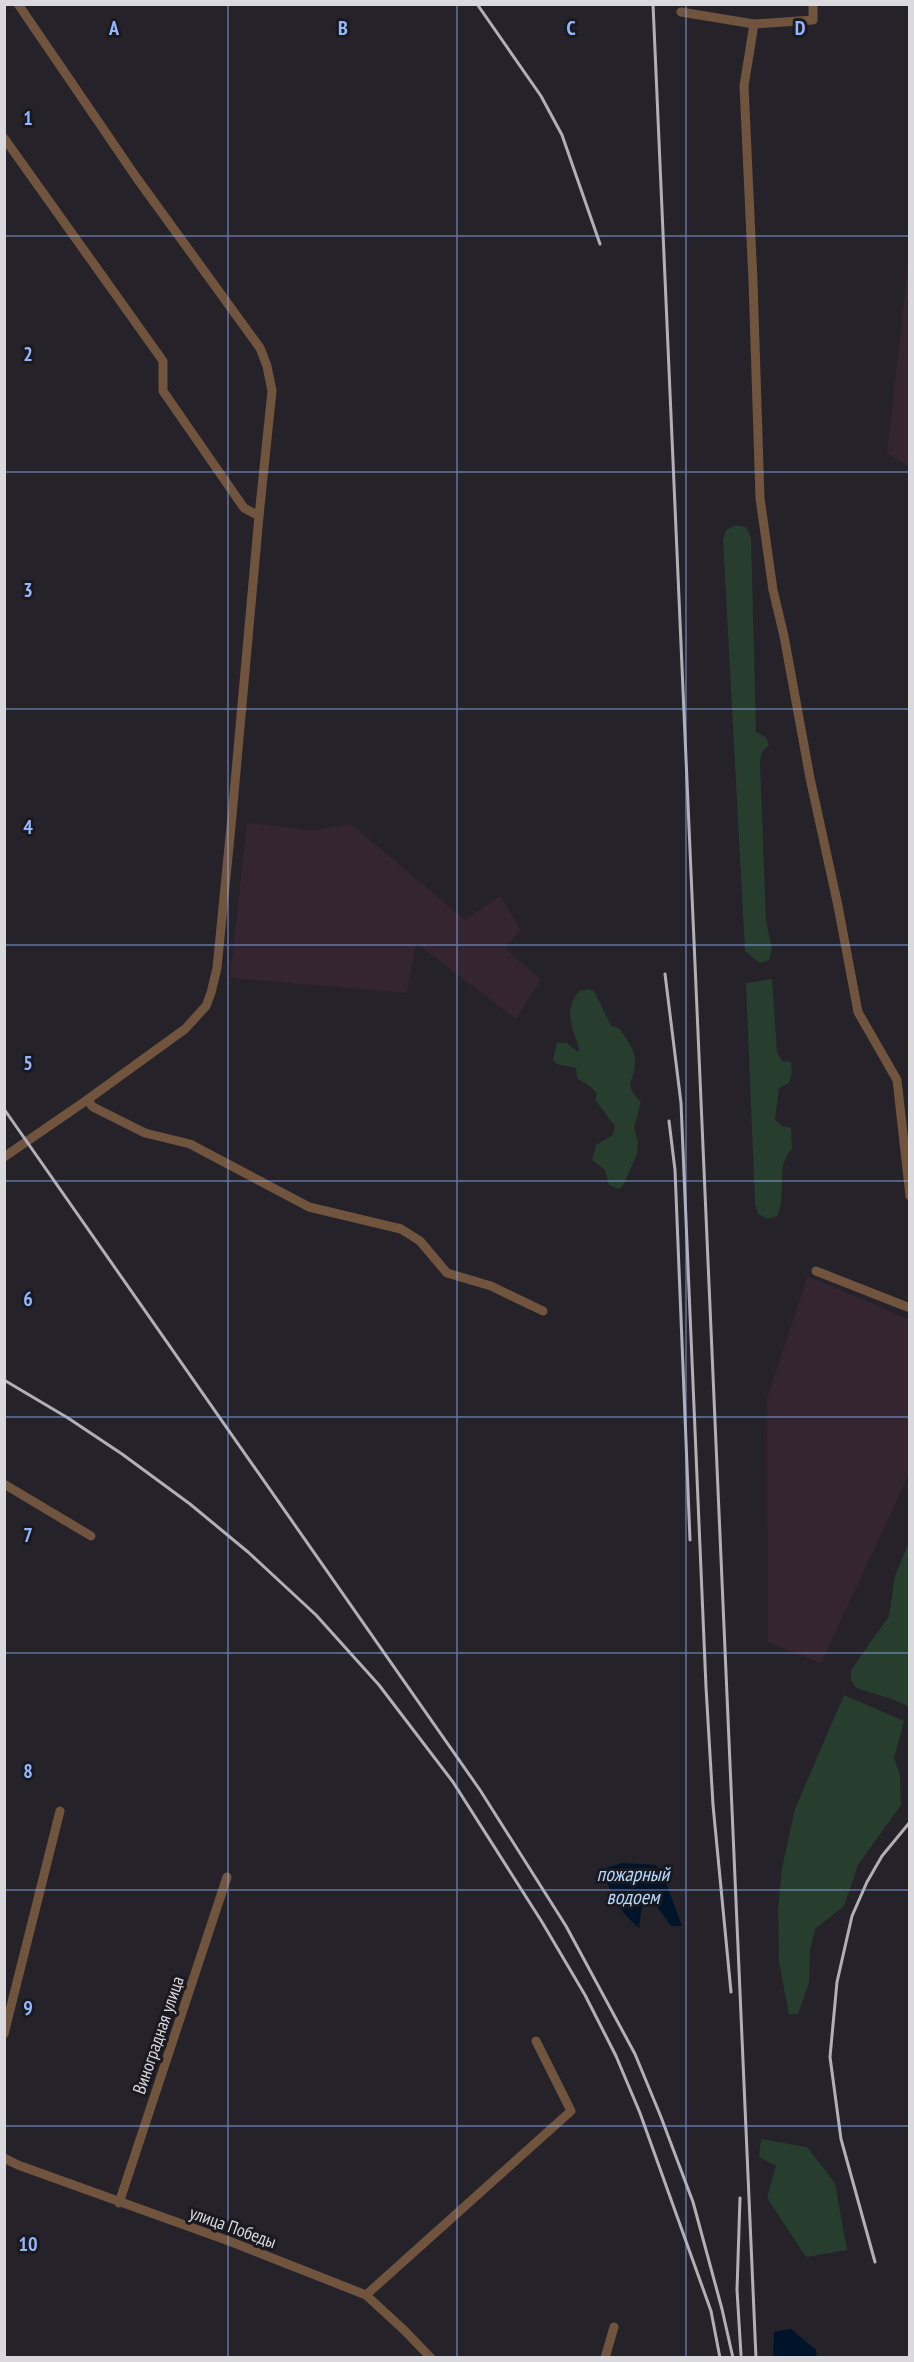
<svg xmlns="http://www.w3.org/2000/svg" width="914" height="2362" font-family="'PT Sans Narrow',sans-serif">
<rect width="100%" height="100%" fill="#25222a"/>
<g fill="#352531">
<polygon points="909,257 909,466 887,454"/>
<polygon points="247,823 313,830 351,824 465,920 500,896 521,930 504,948 541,979 516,1019 416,943 407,993 230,978"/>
<polygon points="808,1276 910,1320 909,1474 821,1663 768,1642 767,1399"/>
</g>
<g fill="#273d2d">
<polygon points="735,525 746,527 751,537 756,732 766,737 769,745 762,752 760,762 766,920 772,950 769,960 760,963 745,951 723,539 726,530"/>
<path d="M772,979L777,1052L782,1061L791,1062L792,1072L789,1083L779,1088L775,1120L782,1126L791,1128L792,1149C774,1167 788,1194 777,1216L767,1219L758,1214L755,1204L746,983Z"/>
<path d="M589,989L594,991L611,1026L619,1028C624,1036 634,1048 635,1058C637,1082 620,1081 641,1102L634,1127L638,1142L637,1154L623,1186L619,1189L609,1185L605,1170L592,1160L596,1145L613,1135L615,1126C613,1124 596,1101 595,1099L597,1094L591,1087L577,1078L576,1068L557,1064L553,1060L557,1043H567L578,1052L579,1048C572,1025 563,1012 579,991Z"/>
<polygon points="909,1542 910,1707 909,1707 895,1700 856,1688 851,1680 851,1670 889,1616 895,1576"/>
<polygon points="844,1695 904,1721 894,1758 900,1776 901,1805 858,1865 844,1906 815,1929 810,1950 809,1983 798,2014 789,2014 779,1962 778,1910 782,1868 795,1809"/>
<polygon points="761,2139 807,2147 835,2183 847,2250 806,2257 767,2198 776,2166 759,2157"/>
</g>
<g fill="#001429">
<path d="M622,1863L656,1865L665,1880L682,1926H671L656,1905H642L639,1928C617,1909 611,1896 603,1869Z"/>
<polygon points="791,2329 816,2350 817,2357 773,2357 774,2332"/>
</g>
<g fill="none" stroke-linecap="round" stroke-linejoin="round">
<g stroke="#70543d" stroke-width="9">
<polyline points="18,4 136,177 260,348 267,366 272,391 259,516"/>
<polyline points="681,12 754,24 813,20 813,4"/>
<polyline points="754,24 744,86 753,281 760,498 773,590 784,636 810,778 838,906 858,1012 897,1080 910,1196"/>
<polyline points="4,138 163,361 163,391 244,508 259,516 232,816 217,968 211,993 206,1006 185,1029 87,1100 4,1157"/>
<polyline points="87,1100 93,1107 145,1133 190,1144 309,1207 401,1229 420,1241 447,1273 491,1286 543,1311"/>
<polyline points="816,1271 910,1308"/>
<polyline points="4,1484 91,1536"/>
<polyline points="4,2034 60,1811"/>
<polyline points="4,2158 18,2165 229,2241 366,2295 404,2330 431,2358"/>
<polyline points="119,2203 227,1877"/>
<polyline points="366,2295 571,2111 536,2041"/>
<polyline points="605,2358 614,2327"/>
</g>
<g stroke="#b2b0b6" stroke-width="3">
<polyline points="477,4 541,96 562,135 600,244"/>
<polyline points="653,4 756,2358"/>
<polyline points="665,974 681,1103 706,1687 713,1805 731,1992"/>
<polyline points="4,1109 480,1790 566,1926 635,2054 661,2117 693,2202 722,2309 733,2358"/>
<polyline points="669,1121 675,1170 690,1540"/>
<polyline points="4,1380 68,1418 122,1454 190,1504 248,1552 316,1615 379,1685 453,1782 542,1922 585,1995 616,2056 640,2113 711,2311 720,2358"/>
<polyline points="740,2198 737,2290 741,2355"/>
<polyline points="875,2262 841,2139 830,2057 837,1982 852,1916 867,1882 882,1856 910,1822"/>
</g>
</g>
<path fill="none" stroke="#93b7fd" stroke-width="1.5" stroke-opacity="0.55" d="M228,4V2358M457,4V2358M686,4V2358M4,236H910M4,472H910M4,709H910M4,945H910M4,1181H910M4,1417H910M4,1653H910M4,1890H910M4,2126H910"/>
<g text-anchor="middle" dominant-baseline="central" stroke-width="6" stroke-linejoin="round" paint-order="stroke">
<g font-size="18" fill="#dad9de" stroke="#1b1920">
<text transform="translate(158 2035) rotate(-71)">Виноградная улица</text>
<text transform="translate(233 2227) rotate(20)">улица Победы</text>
</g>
<g font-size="20" font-style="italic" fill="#b1dafe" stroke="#1b1920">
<text x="633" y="1874">пожарный<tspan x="633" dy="23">водоем</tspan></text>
</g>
</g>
<g font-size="20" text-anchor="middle" font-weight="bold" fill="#93b7fd" stroke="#1b1920" stroke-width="6" stroke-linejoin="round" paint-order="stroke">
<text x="114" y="35">A</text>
<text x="343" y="35">B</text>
<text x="571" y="35">C</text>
<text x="800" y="35">D</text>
<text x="28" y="125">1</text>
<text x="28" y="361">2</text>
<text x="28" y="597">3</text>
<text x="28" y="834">4</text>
<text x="28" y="1070">5</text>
<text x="28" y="1306">6</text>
<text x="28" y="1542">7</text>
<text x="28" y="1778">8</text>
<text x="28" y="2015">9</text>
<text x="28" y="2251">10</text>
</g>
<rect width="914" height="2362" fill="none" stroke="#dad9de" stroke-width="12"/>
</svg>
